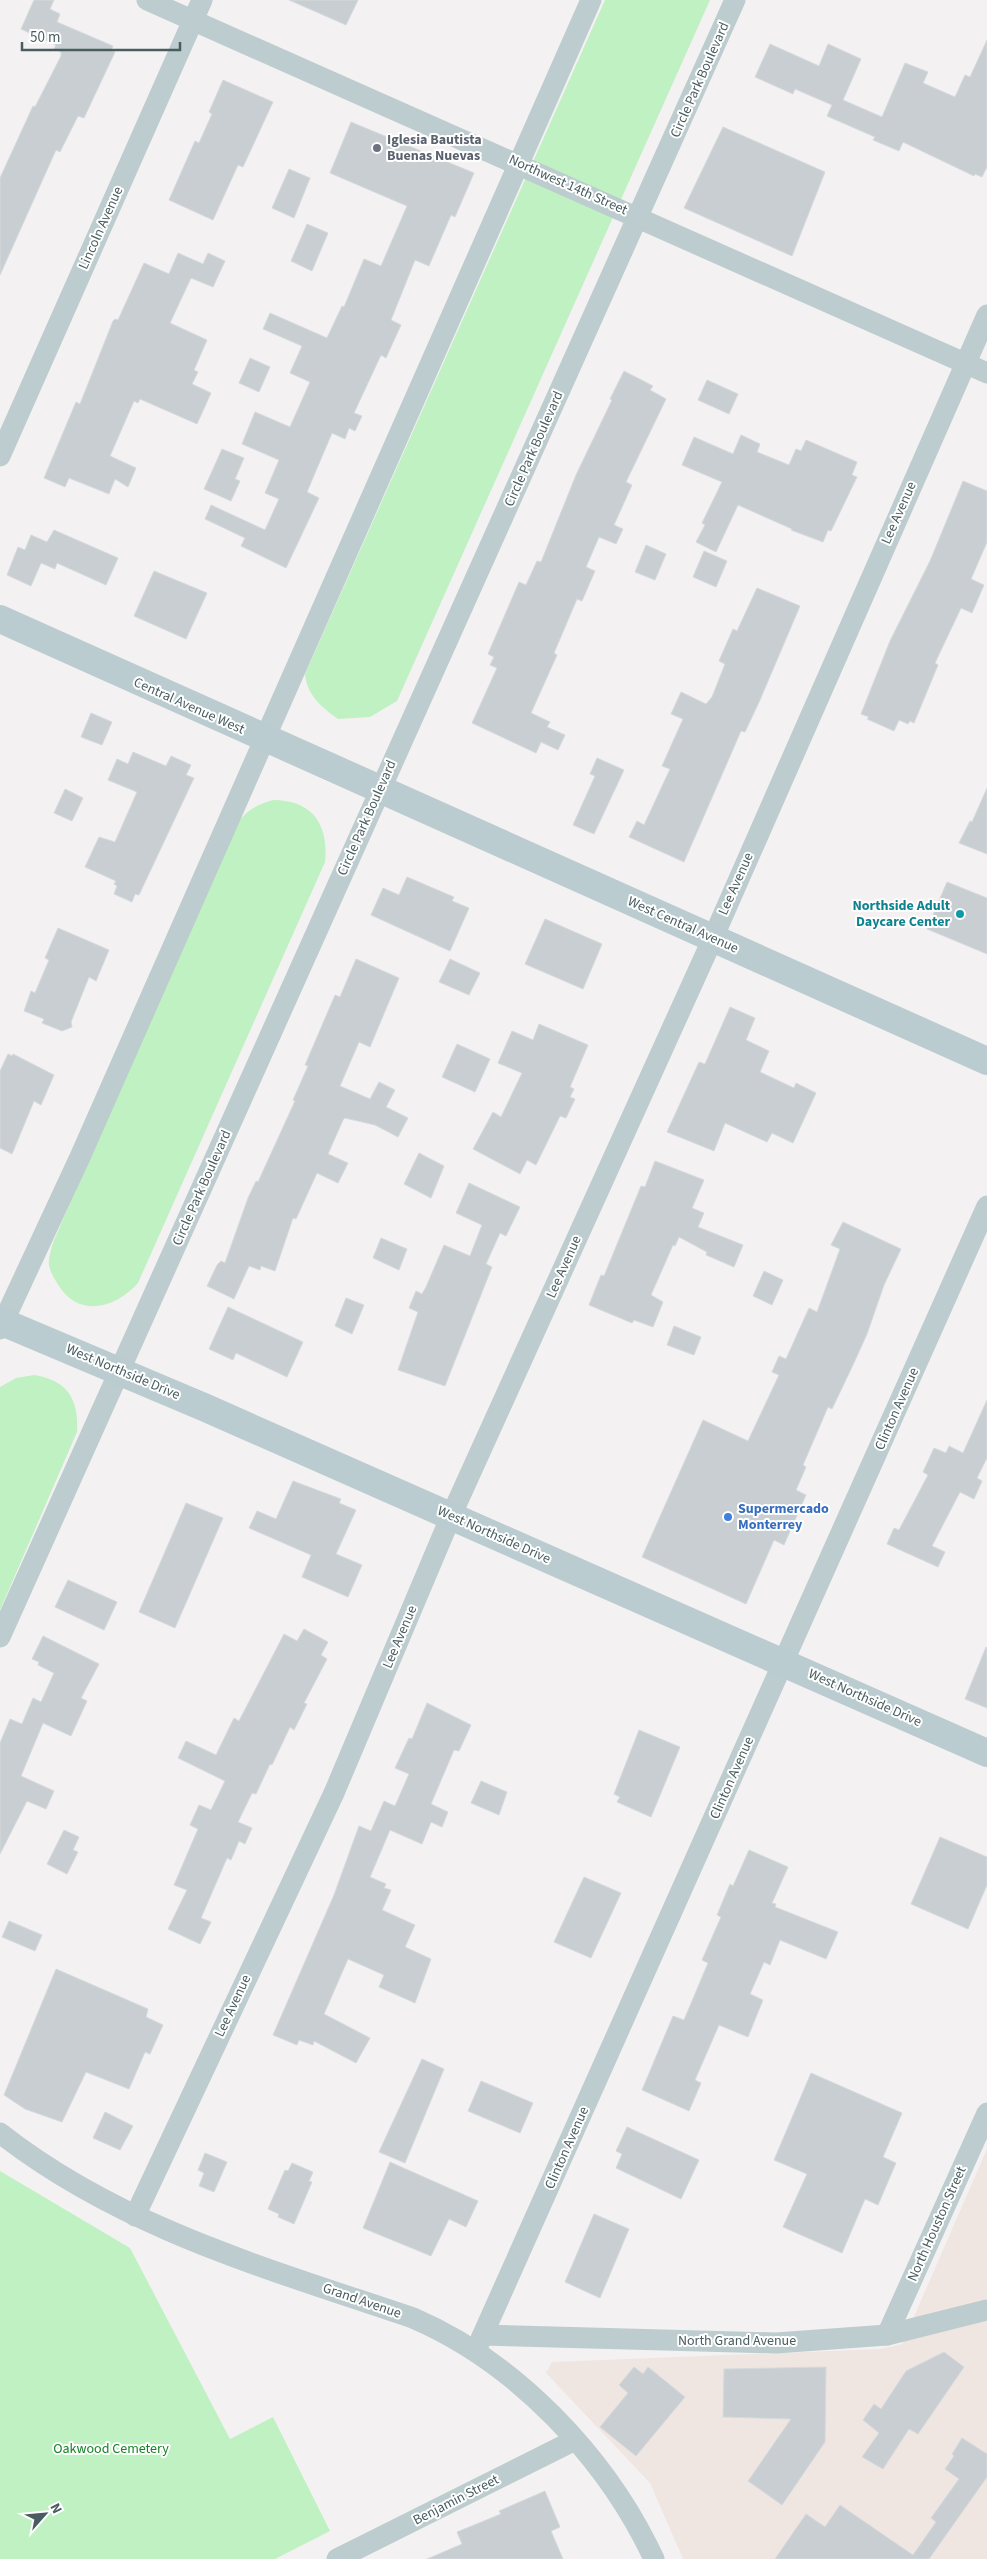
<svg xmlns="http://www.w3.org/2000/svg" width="987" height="2559" font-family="'Source Sans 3',sans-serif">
<rect width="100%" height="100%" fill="#f4f1f2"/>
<polygon fill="#efe6e1" points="987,2149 987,2559 683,2559 650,2483 546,2373 552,2362 880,2349 902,2344"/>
<g fill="#c0f1c2">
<path d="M605,0H710L397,701L370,717L338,719C321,707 307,695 305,674Z"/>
<path d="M273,800C312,800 329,824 325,862L138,1283C117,1307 80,1319 59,1286C55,1280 50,1272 49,1265C48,1259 51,1251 52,1245L229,836C242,815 249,807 273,800Z"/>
<path d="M34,1375C67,1380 79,1399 77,1432L0,1610V1387L16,1378Z"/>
<polygon points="0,2171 130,2248 230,2439 273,2417 330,2531 275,2559 0,2559"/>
</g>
<g fill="#c8ced1" stroke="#d5dadd">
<polygon points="34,0 54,0 50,9 60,14 57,22 113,46 111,50 115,52 84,118 78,116 60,152 56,150 0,275 0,178 33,106 35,107 61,56 61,52 54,49 56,45 21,29"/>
<polygon points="289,0 358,0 346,25"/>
<polygon points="987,40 987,167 982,177 975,174 974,176 903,142 899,151 873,140 875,137 827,116 832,105 795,89 793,94 755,77 770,44 819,66 828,44 861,59 843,100 882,117 905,63 928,72 923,83 955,97 965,75 970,77"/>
<polygon points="223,80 273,102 243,167 238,165 213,220 169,200 195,141 199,143 212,114 209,112"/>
<polygon points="351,122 474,173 455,217 451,215 429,266 415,260 391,320 401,325 386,358 381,355 354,413 362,416 355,431 349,428 345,439 332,433 307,492 319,498 286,568 241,546 245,538 205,519 211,505 265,530 279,499 265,493 279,460 242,444 255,412 290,427 310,382 290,373 302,346 263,329 270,313 327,338 342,306 344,307 364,259 381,266 407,206 330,173"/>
<polygon points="723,127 825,172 792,256 684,208"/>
<polygon points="289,169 310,178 294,218 272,208"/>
<polygon points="307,224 328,233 312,271 291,261"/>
<polygon points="178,253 203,264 208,253 225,261 213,287 191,278 170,323 207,340 194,370 198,372 192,384 211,393 197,424 140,399 138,403 134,401 110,456 136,468 128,487 115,479 109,494 69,478 65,487 44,478 76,402 80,404 113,321 115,319 118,320 144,263 169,274"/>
<polygon points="250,358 270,367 259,392 239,383"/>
<polygon points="624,371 653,386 650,390 666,399 626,482 632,485 614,525 623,529 616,544 599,537 586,567 595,571 582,601 577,599 554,653 557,655 531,713 550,722 547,727 565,735 558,750 541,742 536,753 472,723 497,668 490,665 494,657 488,654 519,582 526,585 537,561 541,562 576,475 612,400 610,399"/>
<polygon points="707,380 738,394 729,414 698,400"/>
<polygon points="741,435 760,444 757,452 789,465 796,449 801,451 806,440 857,462 852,475 857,477 831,531 828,530 823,542 791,530 792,529 738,505 716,552 696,542 705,525 702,523 722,482 682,465 694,437 733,454"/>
<polygon points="222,449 244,458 235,479 240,481 231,501 204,489"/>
<polygon points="963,481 987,491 987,542 971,579 984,585 972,613 961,608 935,663 938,665 914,723 910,721 908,724 899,720 894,731 867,719 869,717 861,714 890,641 930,561"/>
<polygon points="54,530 118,558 106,585 57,563 55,569 41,563 31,586 7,575 18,547 25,550 31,535 47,542"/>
<polygon points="646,545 666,554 655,580 635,572"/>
<polygon points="704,551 727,561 716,587 693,577"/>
<polygon points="154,571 207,593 186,639 134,616"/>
<polygon points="757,588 800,606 760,700 745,732 741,731 684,862 629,837 637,821 644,825 670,769 662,766 683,719 671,714 681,692 706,704 712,697 725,664 719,661 733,629 737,631"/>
<polygon points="91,713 112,722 102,745 81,737"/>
<polygon points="133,752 166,766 171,756 191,765 186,775 194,778 139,895 135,894 132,902 114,894 117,886 114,884 116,881 85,867 99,837 115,842 137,792 108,780 117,759 128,764"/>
<polygon points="597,758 624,770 594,834 573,825 595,776 590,774"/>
<polygon points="987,788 987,854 959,843 970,821 972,822"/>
<polygon points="65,789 83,798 72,821 54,813"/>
<polygon points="407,877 454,897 452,901 469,908 450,951 371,915 383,888 399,895"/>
<polygon points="947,882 987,898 987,954 927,929"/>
<polygon points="545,919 602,944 583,989 525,964"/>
<polygon points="58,928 109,950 96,981 89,977 71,1022 72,1027 62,1031 42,1023 44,1019 24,1011 31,991 35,993 49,960 45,958"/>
<polygon points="356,959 399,978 370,1047 359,1042 340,1086 370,1099 379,1082 395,1090 386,1107 408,1118 398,1137 375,1125 345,1118 343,1120 328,1154 348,1163 338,1183 317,1173 296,1219 293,1218 275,1271 261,1266 260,1270 249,1266 234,1299 207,1286 217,1265 221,1261 225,1263 248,1198 256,1181 258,1182 295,1101 293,1100 308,1066 305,1065 335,995 340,997"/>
<polygon points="450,959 480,973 469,995 439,982"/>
<polygon points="730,1007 755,1018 746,1040 769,1051 760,1072 794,1088 796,1083 816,1093 793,1143 772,1133 767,1142 725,1123 714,1151 667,1132 699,1062 705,1064"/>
<polygon points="539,1024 588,1045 570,1087 574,1089 570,1097 575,1099 566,1118 560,1116 536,1165 527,1160 520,1174 473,1149 493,1112 501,1117 522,1073 498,1063 512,1031 533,1040"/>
<polygon points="457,1044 490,1059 475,1092 442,1077"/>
<polygon points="8,1054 12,1056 13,1054 54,1075 41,1105 34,1101 12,1154 0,1148 0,1071"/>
<polygon points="419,1153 444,1166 431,1198 404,1184"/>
<polygon points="655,1161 704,1180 692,1208 704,1213 698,1227 743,1245 734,1267 706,1255 707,1252 679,1237 675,1246 673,1245 651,1295 663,1302 653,1327 634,1320 632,1323 589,1305 601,1275 604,1276 641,1186 645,1187"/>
<polygon points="469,1183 520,1207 506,1236 500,1233 486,1264 492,1267 445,1386 398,1370 418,1312 409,1308 416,1291 422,1294 426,1287 444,1245 470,1256 482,1225 456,1213"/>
<polygon points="843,1222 901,1249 884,1285 867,1334 853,1365 832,1409 828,1407 803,1465 806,1467 796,1490 806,1495 784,1545 774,1540 746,1604 642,1557 703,1420 748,1441 779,1375 772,1372 779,1356 786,1359 809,1308 817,1312 840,1249 831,1245"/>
<polygon points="381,1238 407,1249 399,1270 373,1258"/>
<polygon points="764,1271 783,1280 772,1305 753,1296"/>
<polygon points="346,1298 364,1305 352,1334 335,1326"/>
<polygon points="228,1307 303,1342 287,1377 236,1353 233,1360 209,1349"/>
<polygon points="674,1326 701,1337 694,1355 667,1345"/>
<polygon points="987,1400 987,1458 977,1478 982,1481 974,1499 960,1492 932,1546 945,1552 938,1567 887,1544 894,1528 899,1530 928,1475 923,1472 934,1448 946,1453 949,1446 963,1453"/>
<polygon points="293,1481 341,1499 339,1503 356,1510 336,1554 362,1565 348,1597 302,1577 311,1555 249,1528 257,1511 276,1519"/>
<polygon points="186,1503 223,1518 175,1628 139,1612"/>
<polygon points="68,1580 117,1602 104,1630 55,1607"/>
<polygon points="304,1629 328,1642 321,1655 327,1659 304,1703 307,1704 294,1730 290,1727 272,1765 270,1764 256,1794 252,1793 238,1822 252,1828 245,1844 239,1841 231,1860 227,1858 201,1918 211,1922 200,1944 168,1929 187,1890 174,1885 198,1829 190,1825 199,1805 211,1810 225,1781 178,1758 186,1741 216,1755 234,1718 239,1721 284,1634 297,1641"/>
<polygon points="43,1636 99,1664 81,1698 87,1701 71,1736 43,1723 21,1776 54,1791 46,1809 27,1801 0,1854 0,1743 10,1719 22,1724 33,1698 41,1702 54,1673 38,1665 39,1662 32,1659"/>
<polygon points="986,1647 987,1648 987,1708 965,1699"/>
<polygon points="427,1703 471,1725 459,1751 454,1750 431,1804 448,1812 442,1827 431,1822 422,1844 390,1830 370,1877 386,1884 384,1888 391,1890 382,1910 415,1925 405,1947 431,1959 415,2003 379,1987 384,1975 348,1959 324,2014 370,2038 356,2063 314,2041 313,2045 299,2040 297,2045 273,2035 334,1895 359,1826 371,1831 384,1801 395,1806 409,1774 395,1768 409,1738 412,1739"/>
<polygon points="639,1730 680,1747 651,1817 617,1802 620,1797 614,1794"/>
<polygon points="481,1781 507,1792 499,1815 471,1803"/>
<polygon points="64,1830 79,1837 73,1850 78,1852 67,1874 47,1864"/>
<polygon points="940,1837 987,1857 987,1885 968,1929 911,1904"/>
<polygon points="749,1850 788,1867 772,1903 776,1904 775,1907 838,1932 826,1959 780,1940 770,1965 764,1962 750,1994 763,2000 748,2037 719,2025 695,2080 701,2083 689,2111 642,2090 673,2016 684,2020 708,1963 702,1960 721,1917 717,1915 730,1884 733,1886"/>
<polygon points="584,1877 621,1893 591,1958 554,1942"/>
<polygon points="9,1921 42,1935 35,1951 2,1937"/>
<polygon points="56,1969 148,2009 146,2017 163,2025 150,2054 145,2052 129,2089 86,2072 62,2122 25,2109 4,2095"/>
<polygon points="422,2059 444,2069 405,2163 379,2152"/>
<polygon points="811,2073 902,2113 883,2157 896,2163 878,2205 865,2199 842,2253 783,2227 807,2174 774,2160"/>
<polygon points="481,2081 533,2103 520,2133 468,2111"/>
<polygon points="105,2112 133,2126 120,2150 93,2138"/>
<polygon points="627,2127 699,2160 681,2199 616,2168 622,2154 616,2151"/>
<polygon points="205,2153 227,2162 214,2192 199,2186 204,2173 198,2170"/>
<polygon points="390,2162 478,2201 466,2227 449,2219 431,2256 363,2228"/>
<polygon points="292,2163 313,2172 309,2181 312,2182 294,2224 278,2217 279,2214 268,2209 285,2170 288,2171"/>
<polygon points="594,2214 629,2229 600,2298 565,2282"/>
<polygon points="944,2352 964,2367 918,2434 909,2429 883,2469 862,2457 879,2433 863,2420 874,2404 881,2409 906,2371"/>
<polygon points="634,2367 643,2374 648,2367 685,2397 636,2456 600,2427 628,2393 619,2385"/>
<polygon points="826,2367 825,2442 782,2505 748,2481 791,2419 723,2417 724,2369"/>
<polygon points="962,2438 987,2454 987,2477 929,2559 775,2559 806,2514 825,2527 840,2505 913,2555 936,2522 931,2518 959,2479 945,2469 954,2456 952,2454"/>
<polygon points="545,2491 560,2527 551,2531 563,2559 427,2559 462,2544 457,2532 501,2514 499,2511"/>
</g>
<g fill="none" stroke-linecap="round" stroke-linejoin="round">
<g stroke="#bdccce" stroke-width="21">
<polyline points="147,0 987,373"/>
<polyline points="0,456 202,0"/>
<polyline points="0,1329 80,1157 591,0"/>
<polyline points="0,1637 735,0"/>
<path d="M0,2133C121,2228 269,2269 413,2318C516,2362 607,2458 654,2559"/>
<polyline points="135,2216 334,1793 451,1516 713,938 987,315"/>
<polyline points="483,2335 776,2343 887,2335 987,2310"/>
<polyline points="887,2335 987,2113"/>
<polyline points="476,2350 987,1206"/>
<polyline points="337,2559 575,2440"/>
</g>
<g stroke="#baccd0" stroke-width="28">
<polyline points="0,619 987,1061"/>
<polyline points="0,1321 206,1408 987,1753"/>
</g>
</g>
<circle fill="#6b7280" stroke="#fff" stroke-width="2" cx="377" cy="148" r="5"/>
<circle fill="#0f9aa8" stroke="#fff" stroke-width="2" cx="960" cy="914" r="5"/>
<circle fill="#3f7fe0" stroke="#fff" stroke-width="2" cx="728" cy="1517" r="5"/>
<g text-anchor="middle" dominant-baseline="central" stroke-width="4" stroke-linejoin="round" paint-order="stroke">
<g font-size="14" fill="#495d60" stroke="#fff">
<text transform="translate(700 80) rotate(-66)">Circle Park Boulevard</text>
<text transform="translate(568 185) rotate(24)">Northwest 14th Street</text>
<text transform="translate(101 228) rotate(-66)">Lincoln Avenue</text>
<text transform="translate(534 449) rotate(-66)">Circle Park Boulevard</text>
<text transform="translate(899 513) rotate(-66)">Lee Avenue</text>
<text transform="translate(189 706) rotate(24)">Central Avenue West</text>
<text transform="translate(367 818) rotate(-66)">Circle Park Boulevard</text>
<text transform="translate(736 884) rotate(-66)">Lee Avenue</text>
<text transform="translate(683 925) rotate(24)">West Central Avenue</text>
<text transform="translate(202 1188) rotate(-66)">Circle Park Boulevard</text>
<text transform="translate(564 1267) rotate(-66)">Lee Avenue</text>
<text transform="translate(123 1372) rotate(23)">West Northside Drive</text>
<text transform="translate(897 1409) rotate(-66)">Clinton Avenue</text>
<text transform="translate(494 1535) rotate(24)">West Northside Drive</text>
<text transform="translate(400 1637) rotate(-67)">Lee Avenue</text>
<text transform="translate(865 1698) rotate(24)">West Northside Drive</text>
<text transform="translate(732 1778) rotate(-66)">Clinton Avenue</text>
<text transform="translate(233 2006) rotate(-65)">Lee Avenue</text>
<text transform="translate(567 2148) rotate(-66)">Clinton Avenue</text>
<text transform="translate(937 2224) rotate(-66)">North Houston Street</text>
<text transform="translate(362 2301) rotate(19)">Grand Avenue</text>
<text x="737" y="2341">North Grand Avenue</text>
<text transform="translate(456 2500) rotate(-27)">Benjamin Street</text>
</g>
<g font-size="14" font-weight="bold" fill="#5b616d" stroke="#fff" text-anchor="start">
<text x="387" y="140">Iglesia Bautista<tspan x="387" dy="16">Buenas Nuevas</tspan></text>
</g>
<g font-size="14" font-weight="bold" fill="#0d838f" stroke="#fff" text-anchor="end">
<text x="950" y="906">Northside Adult<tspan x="950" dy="16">Daycare Center</tspan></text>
</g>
<g font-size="14" font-weight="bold" fill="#366cbe" stroke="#fff" text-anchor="start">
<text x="738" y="1509">Supermercado<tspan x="738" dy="16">Monterrey</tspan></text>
</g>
<g font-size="14" fill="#168426" stroke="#fff">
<text x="111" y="2449">Oakwood Cemetery</text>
</g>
</g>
<g transform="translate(45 2514) rotate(63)" stroke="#ffffff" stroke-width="4" paint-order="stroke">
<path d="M0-4L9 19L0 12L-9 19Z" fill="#495d60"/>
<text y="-8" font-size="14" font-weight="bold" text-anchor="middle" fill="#495d60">N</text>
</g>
<path d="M22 42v8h158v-8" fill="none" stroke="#495d60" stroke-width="2.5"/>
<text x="30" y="42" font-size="15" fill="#495d60" stroke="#ffffff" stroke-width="4" paint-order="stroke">50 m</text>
</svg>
